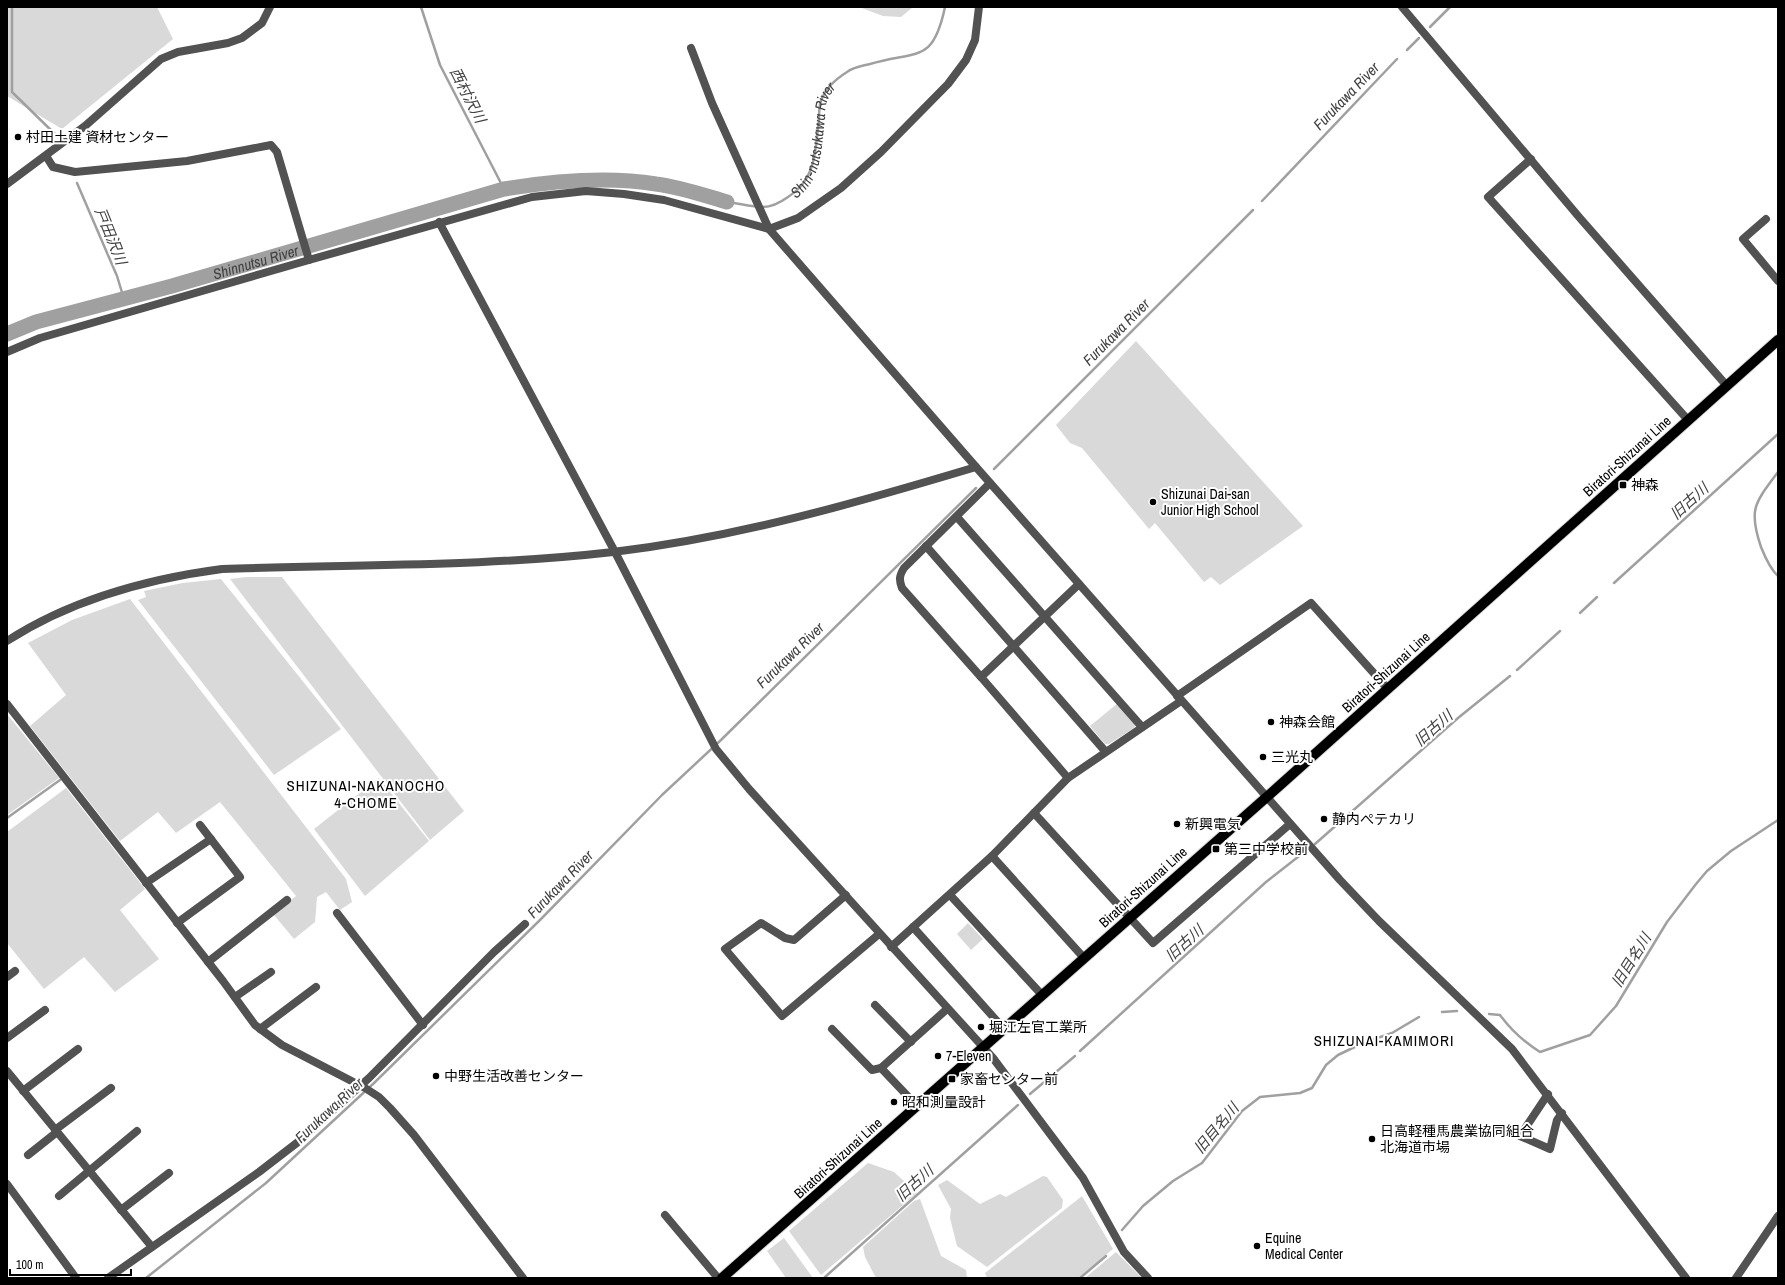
<svg xmlns="http://www.w3.org/2000/svg" width="1785" height="1285" font-family="'Archivo Narrow','Noto Sans JP',sans-serif">
<rect width="100%" height="100%" fill="#fff"/>
<g fill="#d9d9d9">
<polygon points="7,7 157,7 173,39 62,129 7,96"/>
<polygon points="859,7 913,7 901,17 883,16"/>
<polygon points="1136,341 1303,526 1220,585 1211,577 1204,582 1155,523 1149,529 1082,448 1070,443 1056,425"/>
<polygon points="246,577 282,577 464,811 430,840 230,579"/>
<polygon points="221,579 341,729 274,775 138,600 146,597 144,591 183,583"/>
<polygon points="130,599 346,879 352,902 340,910 326,892 317,897 315,922 294,939 274,915 296,896 220,802 176,833 158,812 120,841 30,726 66,695 28,643 72,620"/>
<polygon points="1118,703 1136,724 1134,728 1109,744 1105,744 1090,726"/>
<polygon points="7,714 59,778 7,815"/>
<polygon points="379,778 429,841 365,896 314,829"/>
<polygon points="66,788 145,889 120,910 159,959 115,992 84,957 44,989 7,943 7,832"/>
<polygon points="968,923 983,939 971,950 957,934"/>
<polygon points="868,1163 894,1172 917,1193 821,1275 789,1231"/>
<polygon points="1043,1176 1047,1177 1063,1200 1062,1208 987,1267 957,1246 950,1218 951,1209 938,1185 947,1180 980,1204 1000,1194 1006,1197"/>
<polygon points="1082,1196 1113,1249 1078,1278 987,1278 985,1273"/>
<polygon points="920,1199 941,1256 966,1270 967,1278 876,1278 875,1276 865,1257 863,1247 914,1201"/>
<polygon points="784,1238 813,1278 786,1278 767,1251"/>
<polygon points="1116,1252 1142,1278 1085,1278"/>
</g>
<g fill="none" stroke-linecap="round" stroke-linejoin="round">
<g stroke="#a0a0a0" stroke-width="2.5">
<polyline points="12,7 12,92 58,137"/>
<polyline points="421,7 440,65 504,189"/>
<polyline points="1430,27 1450,7"/>
<polyline points="1407,50 1419,38"/>
<polyline points="77,183 117,276 124,299"/>
<polyline points="1262,201 1397,59"/>
<path id="s1" d="M727,202C738,203 751,207 763,207C771,207 781,202 788,197C817,179 815,150 819,119C819,113 819,106 821,101C825,88 836,79 847,72C854,67 862,66 870,64C918,50 933,64 945,7"/>
<polyline points="994,469 1253,210"/>
<path d="M1778,472C1755,503 1748,509 1761,547C1765,557 1770,569 1778,576"/>
<polyline points="1614,583 1778,434"/>
<polyline points="1580,613 1597,597"/>
<polyline points="1517,670 1560,631"/>
<polyline points="7,818 60,780"/>
<polyline points="1315,844 1458,718 1510,676"/>
<polyline points="1442,1012 1457,1011"/>
<path d="M1489,1014L1500,1015C1511,1030 1524,1042 1540,1052L1590,1035L1616,1006L1667,922L1696,884L1707,871L1731,851L1778,820"/>
<polyline points="1080,1051 1266,882 1303,853"/>
<polyline points="1030,1094 1075,1056"/>
<polyline points="1122,1230 1143,1206 1173,1181 1202,1163 1242,1111 1260,1097 1300,1093 1312,1088 1326,1065 1338,1055 1363,1043 1392,1033 1419,1017"/>
<polyline points="825,1277 1018,1105"/>
<polyline points="146,1278 266,1183 373,1084 541,919 662,795 721,740 976,488"/>
<polyline points="1080,1278 1106,1256"/>
</g>
<path stroke="#a0a0a0" stroke-width="15" id="s2" d="M7,334L36,322L172,286L504,189C553,181 606,176 656,184C680,187 703,195 727,202"/>
<g stroke="#dbdbdb" stroke-width="12">
<polyline id="major" points="722,1278 1278,787 1778,340"/>
</g>
<g stroke="#525252" stroke-width="8">
<polyline points="1402,7 1579,217 1727,386"/>
<polyline points="691,48 712,103 769,229 976,467 1340,880 1379,921 1512,1049 1686,1278"/>
<polyline points="46,156 53,167 75,172 187,161 271,145 277,152 309,260"/>
<polyline points="1531,159 1488,197 1688,420"/>
<polyline points="7,184 85,126 161,59 178,52 228,43 242,38 262,23 270,7"/>
<polyline points="1766,219 1743,239 1778,281"/>
<polyline points="439,222 615,552 716,749 749,789 993,1058 1083,1178 1124,1252 1148,1278"/>
<polyline points="7,352 40,338 309,260 532,197 586,191 624,194 664,200 769,229 798,218 841,188 881,152 948,84 966,60 975,40 979,7"/>
<polyline points="957,517 1142,727"/>
<polyline points="926,546 1105,751"/>
<path d="M7,641C72,599 146,579 222,569C352,564 484,567 613,552C738,537 856,503 976,467"/>
<path d="M981,677L902,588C899,580 899,576 904,568L990,483"/>
<polyline points="1177,696 1311,603 1388,689"/>
<polyline points="7,704 223,981 255,1025 267,1034 282,1045 365,1088 379,1097 390,1108 414,1135 523,1278"/>
<polyline points="1068,778 981,677 1079,584"/>
<polyline points="1034,813 1153,943 1290,824"/>
<polyline points="992,856 1084,958"/>
<polyline points="146,883 211,839"/>
<polyline points="846,895 794,940 785,938 761,923 725,949 782,1016 879,934"/>
<polyline points="950,895 1042,995"/>
<polyline points="337,913 423,1025"/>
<polyline points="177,923 240,877 200,825"/>
<polyline points="913,927 1004,1029"/>
<polyline points="891,947 992,856 1068,778 1181,701"/>
<polyline points="208,962 287,900"/>
<polyline points="7,977 15,971"/>
<polyline points="235,997 271,972"/>
<polyline points="875,1005 911,1042"/>
<polyline points="260,1029 316,987"/>
<polyline points="832,1029 872,1070 881,1068 917,1106"/>
<polyline points="7,1038 45,1010"/>
<polyline points="881,1068 947,1009"/>
<polyline points="7,1071 152,1247"/>
<polyline points="23,1091 78,1049"/>
<polyline points="1548,1094 1520,1136 1550,1149 1557,1120 1562,1113"/>
<polyline points="55,1130 111,1088"/>
<polyline points="28,1155 57,1132"/>
<polyline points="7,1184 76,1278"/>
<polyline points="59,1196 137,1131"/>
<polyline points="121,1210 169,1173"/>
<polyline points="665,1215 718,1278"/>
<polyline points="108,1278 259,1172 298,1142 369,1078 494,952 525,924"/>
<polyline points="1736,1278 1778,1216"/>
</g>
<use href="#major" stroke="#000" stroke-width="10"/>
</g>
<g fill="#000" stroke="#fff" stroke-width="1.5">
<circle cx="18" cy="137" r="4"/>
<rect x="1619" y="481" width="8" height="8" rx="2"/>
<circle cx="1153" cy="502" r="4"/>
<circle cx="1271" cy="722" r="4"/>
<circle cx="1263" cy="757" r="4"/>
<circle cx="1324" cy="819" r="4"/>
<circle cx="1177" cy="824" r="4"/>
<rect x="1212" y="845" width="8" height="8" rx="2"/>
<circle cx="981" cy="1027" r="4"/>
<circle cx="938" cy="1056" r="4"/>
<circle cx="436" cy="1076" r="4"/>
<rect x="948" y="1075" width="8" height="8" rx="2"/>
<circle cx="894" cy="1102" r="4"/>
<circle cx="1372" cy="1139" r="4"/>
<circle cx="1257" cy="1246" r="4"/>
</g>
<g text-anchor="middle" dominant-baseline="central" stroke-width="4" stroke-linejoin="round" paint-order="stroke">
<g font-size="14" fill="#000" stroke="#fff" text-anchor="start">
<text x="26" y="137">村田土建 資材センター</text>
<text x="1631" y="485">神森</text>
<text x="1161" y="494">Shizunai Dai-san<tspan x="1161" dy="16">Junior High School</tspan></text>
<text x="1279" y="722">神森会館</text>
<text x="1271" y="757">三光丸</text>
<text x="1332" y="819">静内ぺテカリ</text>
<text x="1185" y="824">新興電気</text>
<text x="1224" y="849">第三中学校前</text>
<text x="989" y="1027">堀江左官工業所</text>
<text x="946" y="1056">7-Eleven</text>
<text x="444" y="1076">中野生活改善センター</text>
<text x="960" y="1079">家畜センター前</text>
<text x="902" y="1102">昭和測量設計</text>
<text x="1380" y="1131">日高軽種馬農業協同組合<tspan x="1380" dy="16">北海道市場</tspan></text>
<text x="1265" y="1238">Equine<tspan x="1265" dy="16">Medical Center</tspan></text>
</g>
<g font-size="14" fill="#000" stroke="#fff">
<text transform="translate(1627 456) rotate(-42)">Biratori-Shizunai Line</text>
<text transform="translate(1386 672) rotate(-42)">Biratori-Shizunai Line</text>
<text transform="translate(1143 887) rotate(-42)">Biratori-Shizunai Line</text>
<text transform="translate(838 1158) rotate(-42)">Biratori-Shizunai Line</text>
</g>
<g font-size="15" font-style="italic" fill="#414141" stroke="#fff">
<text transform="translate(468 95) rotate(63)">西村沢川</text>
<text transform="translate(1346 96) rotate(-46)">Furukawa River</text>
<text stroke="none"><textPath href="#s1" startOffset="129">Shin-nutsukawa River</textPath></text>
<text transform="translate(111 236) rotate(68)">戸田沢川</text>
<text stroke="none"><textPath href="#s2" startOffset="259">Shinnutsu River</textPath></text>
<text transform="translate(1116 332) rotate(-45)">Furukawa River</text>
<text transform="translate(1689 501) rotate(-42)">旧古川</text>
<text transform="translate(790 655) rotate(-44)">Furukawa River</text>
<text transform="translate(1433 728) rotate(-41)">旧古川</text>
<text transform="translate(560 884) rotate(-46)">Furukawa River</text>
<text transform="translate(1184 943) rotate(-42)">旧古川</text>
<text transform="translate(1631 960) rotate(-58)">旧目名川</text>
<text transform="translate(329 1110) rotate(-43)">Furukawa River</text>
<text transform="translate(1216 1128) rotate(-50)">旧目名川</text>
<text transform="translate(914 1183) rotate(-42)">旧古川</text>
</g>
<g font-size="15" letter-spacing="1" fill="#000" stroke="#fff">
<text x="366" y="785">SHIZUNAI-NAKANOCHO<tspan x="366" dy="17">4-CHOME</tspan></text>
<text x="1384" y="1040">SHIZUNAI-KAMIMORI</text>
</g>
</g>
<rect width="1785" height="1285" fill="none" stroke="#000000" stroke-width="16"/>
<path d="M10 1269v6h121v-6" fill="none" stroke="#000000" stroke-width="2"/>
<text x="16" y="1269" font-size="12" fill="#000000" stroke="#ffffff" stroke-width="3" paint-order="stroke">100 m</text>
</svg>
